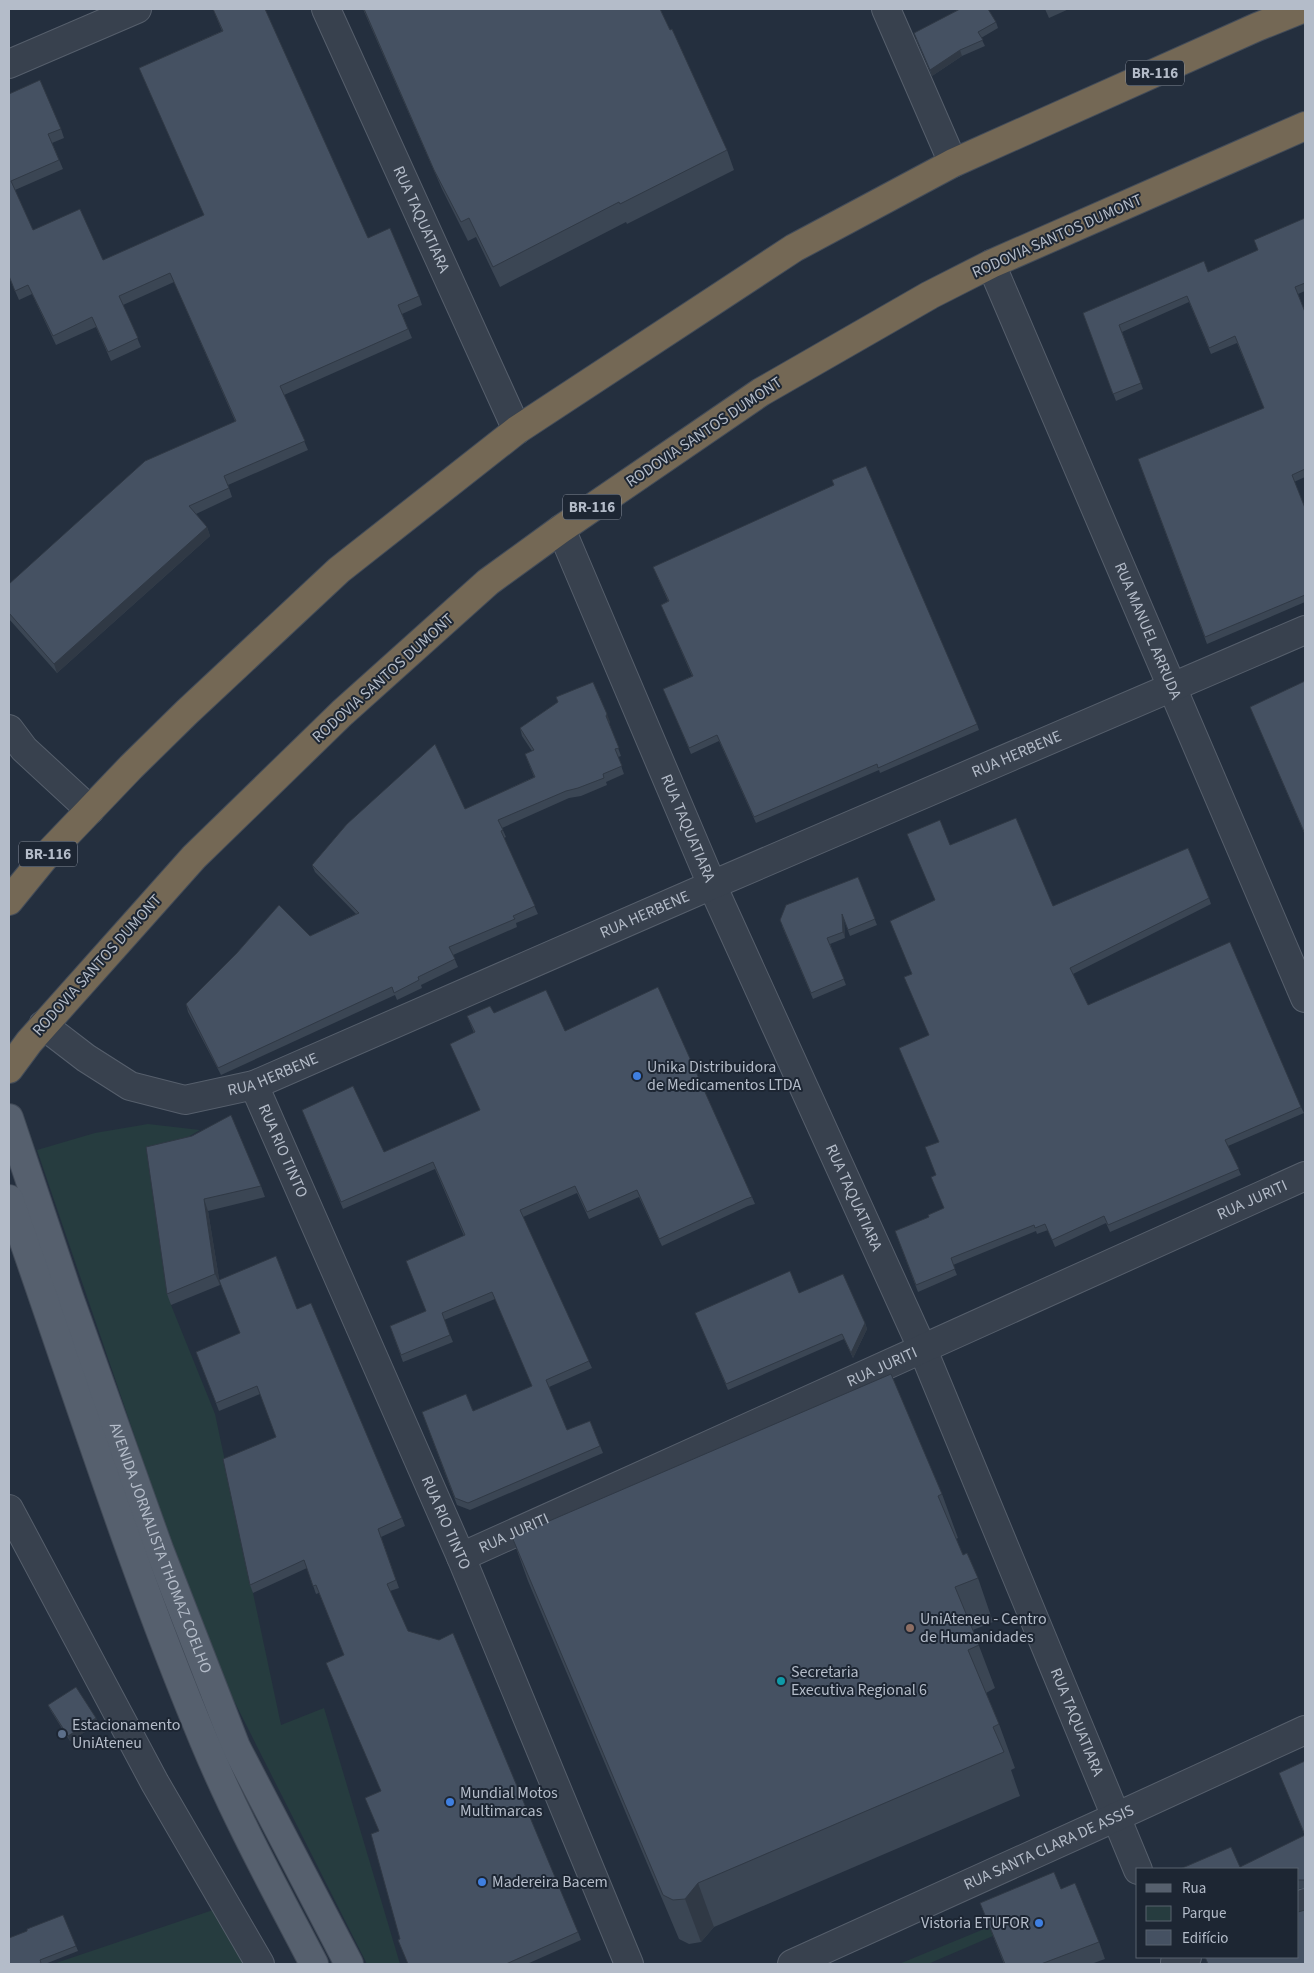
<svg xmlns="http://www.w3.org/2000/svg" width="1314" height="1973" font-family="'Source Sans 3',sans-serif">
<rect width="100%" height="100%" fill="#242f3e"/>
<g fill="#263c3f">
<polygon points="148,1124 200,1130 150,1159 171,1305 215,1414 281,1725 324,1708 400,1964 367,1964 225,1683 168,1534 37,1150 95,1133"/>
<polygon points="222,1907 254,1964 53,1964"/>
<polygon points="989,1927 993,1936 928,1964 899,1964"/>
</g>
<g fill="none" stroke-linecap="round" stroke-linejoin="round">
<g stroke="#565f6c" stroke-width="30">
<g id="minor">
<path id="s1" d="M326,9L517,430"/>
<polyline points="886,9 953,163"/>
<polyline points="9,64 137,9"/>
<path id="s2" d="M991,264L1305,998"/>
<path id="s3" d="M561,529L712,885L923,1350L1138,1870"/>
<polyline points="9,729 24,749 90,810"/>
<path id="s4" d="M43,1025L86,1058L130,1086L185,1100L254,1085L712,885L1305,630"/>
<path id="s5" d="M254,1085L461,1557L629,1964"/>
<polyline points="9,1509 155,1783 260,1964"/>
<path id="s6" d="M461,1557L1305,1176"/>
<polyline points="1298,1906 1305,1903"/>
<polyline points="1175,1962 1187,1957"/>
<path id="s7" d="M792,1964L1116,1817L1305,1730"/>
</g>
</g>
<g stroke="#414a57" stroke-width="30">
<g id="major">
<path id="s8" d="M9,1118L69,1297L159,1549L236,1747L349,1964"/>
<path d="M9,1199C73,1380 130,1564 204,1741C236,1818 276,1891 314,1964"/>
</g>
</g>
<g stroke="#434c59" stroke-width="30">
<g id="highway">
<polyline points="9,901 44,858 131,767 187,712 339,570 517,430 794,248 953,163 1257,27 1302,9"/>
<polyline points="9,1069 29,1042 194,857 342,713 488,582 561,529 761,392 930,295 991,264 1305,126"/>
</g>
</g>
<use href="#minor" stroke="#38414e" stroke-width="28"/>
<use href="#major" stroke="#56606e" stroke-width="28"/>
<use href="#highway" stroke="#746855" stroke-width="28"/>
</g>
<g fill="#3b4654">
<polygon points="213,9 368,238 419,296 422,305 402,314 412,338 284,395 308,450 228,485 232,497 196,514 207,527 210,536 57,673 9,619 9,584 235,421 174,282 123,305 141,347 111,361 96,327 56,345 32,294 19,300 9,277 9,94 61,129 64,138 52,143 63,169 15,190 33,230 103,260 204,215 139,68 222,31"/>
<polygon points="363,9 660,9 670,30 727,150 734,170 627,224 626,222 500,287 476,237 468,241 442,189"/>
<polygon points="1045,9 1069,9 1049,18"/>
<polygon points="996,22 998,28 981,38 985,46 962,56 932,76 916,39"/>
<polygon points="1305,218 1305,291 1298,294 1305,312 1305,477 1294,482 1305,508 1305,602 1207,644 1140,465 1264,408 1237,343 1211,354 1189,302 1122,332 1143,389 1116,401 1083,313 1208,272 1258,250"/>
<polygon points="832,480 977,724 979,730 880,773 879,770 756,823 719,741 691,754 666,695 663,689 692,676 661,605 668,601 653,567 834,486"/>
<polygon points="1305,681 1305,835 1250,707"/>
<polygon points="556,697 610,722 609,723 621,756 618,757 624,774 606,782 607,785 581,796 569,798 502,828 506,837 504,838 538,914 516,923 517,927 453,955 458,967 421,985 422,988 397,1000 395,995 221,1075 188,1012 186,1004 310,936 356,914 315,872 312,865 465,809 534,777 525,754 532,751 522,736 520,728 558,702"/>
<polygon points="950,845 1053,906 1209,898 1211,904 1073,974 1088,1005 1301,1107 1304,1113 1228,1146 1241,1175 1110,1232 1106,1223 1055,1247 1048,1230 1037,1234 1036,1231 953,1265 957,1275 918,1292 895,1231 929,1217 944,1208 936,1175 939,1142 899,1048 929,1035 904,977 911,974 935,900"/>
<polygon points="858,877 877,925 850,936 844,920 845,938 830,944 846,985 813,999 782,926"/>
<polygon points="494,1013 565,1031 752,1197 755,1204 748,1206 662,1246 639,1197 589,1219 577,1193 523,1217 592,1368 549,1387 567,1430 590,1421 603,1453 470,1510 457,1505 422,1412 473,1411 532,1386 495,1299 444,1320 453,1342 403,1362 390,1326 426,1311 464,1236 435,1169 343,1209 302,1110 384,1152 480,1110 450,1044 474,1033 467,1016"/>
<polygon points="192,1136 261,1186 265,1197 208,1211 220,1285 171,1305 167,1294"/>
<polygon points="799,1293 865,1323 867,1329 853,1358 844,1339 728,1390 695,1313"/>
<polygon points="297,1309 402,1518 405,1526 381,1537 399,1588 390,1591 408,1631 578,1932 581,1940 527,1964 408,1964 398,1940 400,1939 379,1831 365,1798 381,1791 326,1663 344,1655 319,1593 316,1594 307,1568 253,1593 250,1585 276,1437 260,1394 219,1411 196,1352"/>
<polygon points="942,1494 958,1538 956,1539 963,1555 978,1578 993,1622 973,1630 995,1688 986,1693 999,1724 1015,1768 1011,1770 1020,1796 714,1927 701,1942 689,1944 679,1939 528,1581 512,1537"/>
<polygon points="48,1705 96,1718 98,1724 70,1741 51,1711"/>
<polygon points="1305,1761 1305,1888 1298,1889 1298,1869 1305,1836 1279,1773"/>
<polygon points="1061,1889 1099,1942 1105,1959 1091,1964 1004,1964 980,1903"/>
<polygon points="76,1946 78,1951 45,1964 9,1964"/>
</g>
<g fill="#303945">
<polygon points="960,50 962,56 932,76 930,70"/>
<polygon points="207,527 210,536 57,673 54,664"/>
<polygon points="607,714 610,722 608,723 606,716"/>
<polygon points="842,914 844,920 845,938 843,932"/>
<polygon points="204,1199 208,1211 220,1285 215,1274"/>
<polygon points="865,1323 867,1329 853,1358 851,1353"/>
<polygon points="96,1718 98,1724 70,1741 68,1736"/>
<polygon points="698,1883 714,1927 701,1942 685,1899"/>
</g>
<g fill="#455162" stroke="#303945">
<polygon points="213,9 265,9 368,238 390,228 419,296 398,305 408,329 280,386 305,441 224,476 229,488 189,506 207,527 54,664 9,613 9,584 145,461 236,421 170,273 119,296 138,338 108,352 92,317 53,336 28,285 15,291 9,276 9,94 40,80 61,129 48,134 59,160 11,181 33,230 80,209 103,260 204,215 139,68 223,31"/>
<polygon points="364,9 660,9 670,30 672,29 727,150 620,204 619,202 493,267 469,218 461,222 434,170"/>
<polygon points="960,9 988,9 996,22 978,32 983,40 960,50 930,70 914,33"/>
<polygon points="1305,218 1305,283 1295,287 1305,312 1305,469 1292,475 1305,508 1305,595 1205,637 1138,459 1264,408 1235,336 1209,348 1187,296 1119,325 1141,383 1113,394 1083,313 1204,261 1208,272 1258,250 1254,240"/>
<polygon points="866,466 977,724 878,768 877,764 754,817 717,735 689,748 663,689 693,676 661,605 669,601 653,567 834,485 832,480"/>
<polygon points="1305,681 1305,834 1250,707"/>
<polygon points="593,682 607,714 606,716 619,748 615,749 622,766 603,774 604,778 578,788 566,791 498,820 503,830 501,831 535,906 513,916 515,919 449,947 455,959 418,977 419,980 394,993 392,987 218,1068 186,1004 236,954 279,905 310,936 359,913 312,865 347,824 435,744 465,809 535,777 525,754 534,750 520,728 558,702 556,697"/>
<polygon points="1016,818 1053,906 1188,848 1209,898 1070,968 1088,1005 1230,942 1301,1107 1225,1140 1239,1169 1108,1225 1104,1216 1052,1240 1045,1224 1035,1228 1034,1225 951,1258 955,1269 916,1285 895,1231 929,1217 928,1215 944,1208 931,1177 936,1175 925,1147 939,1142 899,1048 929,1035 904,977 912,974 890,921 935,900 907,834 940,820 950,845"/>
<polygon points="858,877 875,919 848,930 842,914 843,932 827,938 844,979 811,993 780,920 786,905"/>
<polygon points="658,987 752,1197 746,1199 659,1239 637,1190 587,1212 575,1186 520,1210 589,1361 546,1380 567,1430 590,1421 600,1446 468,1503 455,1498 422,1412 466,1394 473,1411 532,1386 492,1292 442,1313 450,1335 401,1355 390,1326 426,1311 406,1261 465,1235 433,1162 341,1202 302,1110 353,1086 384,1152 480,1110 450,1044 475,1032 467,1016 490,1006 494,1013 546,990 565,1031"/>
<polygon points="231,1115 261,1186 204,1199 215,1274 167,1294 146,1147 192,1136"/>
<polygon points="276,1256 297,1309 311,1303 402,1518 378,1529 396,1580 387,1584 408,1631 439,1640 453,1633 578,1932 506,1964 408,1964 398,1940 400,1939 371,1834 379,1831 365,1798 381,1791 326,1663 344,1655 316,1585 313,1586 304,1560 250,1585 223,1459 276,1437 257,1386 216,1403 196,1352 240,1333 219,1280"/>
<polygon points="790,1271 799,1293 843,1274 865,1323 851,1353 842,1334 726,1384 695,1313"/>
<polygon points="891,1374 942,1494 938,1496 963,1555 967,1553 978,1578 955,1587 979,1645 968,1650 999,1724 993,1727 1004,1752 698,1883 685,1899 673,1900 663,1895 512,1537"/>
<polygon points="76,1687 96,1718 68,1736 48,1705"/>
<polygon points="1305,1761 1305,1880 1298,1880 1298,1869 1180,1869 1231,1847 1240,1867 1305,1835 1279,1773"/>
<polygon points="1054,1872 1061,1889 1075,1883 1099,1942 1041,1964 1005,1964 980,1903"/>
<polygon points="1305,1910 1305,1964 1208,1964 1205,1957 1298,1957 1298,1912"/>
<polygon points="63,1915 76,1946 40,1960 41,1963 37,1964 9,1964 9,1938 27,1931 27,1929"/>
</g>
<g fill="#3f7fe0" stroke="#1d2633" stroke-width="2">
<circle cx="637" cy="1076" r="5"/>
<circle cx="450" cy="1802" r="5"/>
<circle cx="482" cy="1882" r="5"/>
<circle cx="1039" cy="1923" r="5"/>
</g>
<circle fill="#8d6e63" stroke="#1d2633" stroke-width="2" cx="910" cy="1628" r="5"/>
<circle fill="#0f9aa8" stroke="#1d2633" stroke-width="2" cx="781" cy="1681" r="5"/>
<circle fill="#5c6f8a" stroke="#1d2633" stroke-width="2" cx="62" cy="1734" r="5"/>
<g text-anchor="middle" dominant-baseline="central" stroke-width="4" stroke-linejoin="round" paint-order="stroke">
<g fill="#1d2633" stroke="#878f9c" stroke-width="1">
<rect x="1126" y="60.5" width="58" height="25" rx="4"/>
<rect x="563" y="494.5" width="58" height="25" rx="4"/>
<rect x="19" y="841.5" width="58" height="25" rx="4"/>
</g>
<g font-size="15" font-weight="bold" fill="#b4bcc9">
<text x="1155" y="73">BR-116</text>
<text x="592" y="507">BR-116</text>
<text x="48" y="854">BR-116</text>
</g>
<g font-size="16" fill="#b4bcc9" stroke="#1d2633">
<text stroke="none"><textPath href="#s1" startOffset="231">RUA TAQUATIARA</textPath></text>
<text transform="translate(1057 236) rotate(-24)">RODOVIA SANTOS DUMONT</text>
<text transform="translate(704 432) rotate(-34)">RODOVIA SANTOS DUMONT</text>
<text stroke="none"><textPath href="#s2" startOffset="399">RUA MANUEL ARRUDA</textPath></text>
<text transform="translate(383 678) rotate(-42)">RODOVIA SANTOS DUMONT</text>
<text stroke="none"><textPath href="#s4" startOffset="1065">RUA HERBENE</textPath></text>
<text stroke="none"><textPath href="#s3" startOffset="325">RUA TAQUATIARA</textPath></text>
<text stroke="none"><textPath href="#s4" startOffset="660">RUA HERBENE</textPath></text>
<text transform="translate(97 965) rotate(-48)">RODOVIA SANTOS DUMONT</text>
<text stroke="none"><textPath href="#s4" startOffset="255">RUA HERBENE</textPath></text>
<text stroke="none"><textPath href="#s5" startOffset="72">RUA RIO TINTO</textPath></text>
<text stroke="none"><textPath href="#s3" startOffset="730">RUA TAQUATIARA</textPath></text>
<text stroke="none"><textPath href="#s6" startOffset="868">RUA JURITI</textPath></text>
<text stroke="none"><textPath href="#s6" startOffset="462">RUA JURITI</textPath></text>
<text stroke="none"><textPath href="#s5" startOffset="478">RUA RIO TINTO</textPath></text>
<text stroke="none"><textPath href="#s6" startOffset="58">RUA JURITI</textPath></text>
<text stroke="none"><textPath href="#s8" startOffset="456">AVENIDA JORNALISTA THOMAZ COELHO</textPath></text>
<text stroke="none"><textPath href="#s3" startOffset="1300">RUA TAQUATIARA</textPath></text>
<text stroke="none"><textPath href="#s7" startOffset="282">RUA SANTA CLARA DE ASSIS</textPath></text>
</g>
<g font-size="16" fill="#b4bcc9" stroke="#1d2633" text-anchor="start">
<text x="647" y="1067">Unika Distribuidora<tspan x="647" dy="18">de Medicamentos LTDA</tspan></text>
<text x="920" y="1619">UniAteneu - Centro<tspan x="920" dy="18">de Humanidades</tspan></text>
<text x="791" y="1672">Secretaria<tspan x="791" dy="18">Executiva Regional 6</tspan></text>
<text x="72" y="1725">Estacionamento<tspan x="72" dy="18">UniAteneu</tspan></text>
<text x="460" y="1793">Mundial Motos<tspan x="460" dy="18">Multimarcas</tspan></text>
<text x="492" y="1882">Madereira Bacem</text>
<text x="1029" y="1923" text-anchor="end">Vistoria ETUFOR</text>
</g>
</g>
<rect width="1314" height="1973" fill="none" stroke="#b4bcc9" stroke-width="20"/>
<rect x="1136" y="1868" width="162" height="90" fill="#1d2633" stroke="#59626f"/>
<rect x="1146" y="1884" width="25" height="8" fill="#56606e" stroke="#59626f"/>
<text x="1182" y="1893" font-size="15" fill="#b4bcc9">Rua</text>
<rect x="1146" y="1906" width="25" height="15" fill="#263c3f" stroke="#59626f"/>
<text x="1182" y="1918" font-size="15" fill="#b4bcc9">Parque</text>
<rect x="1146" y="1930" width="25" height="15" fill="#455162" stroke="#59626f"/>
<text x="1182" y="1943" font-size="15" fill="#b4bcc9">Edifício</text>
</svg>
